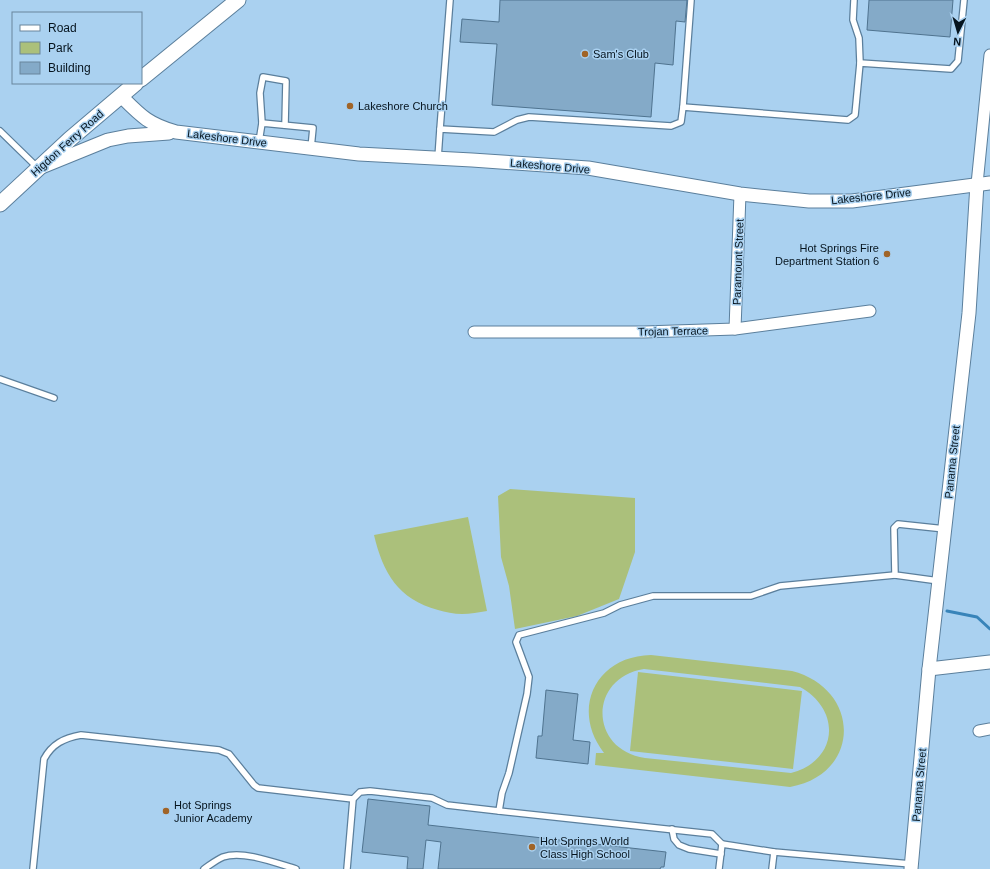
<svg xmlns="http://www.w3.org/2000/svg" width="990" height="869" font-family="Arial,sans-serif">
<rect width="100%" height="100%" fill="#aad1f0"/>
<g fill="#abc07b" fill-rule="evenodd">
<polygon points="510,489 635,498 635,552 619,599 577,616 515,629 509,586 501,557 498,496"/>
<path d="M468,517L487,611C479,612 470,614 462,614C454,614 445,612 438,610C398,599 383,573 374,535Z"/>
<path d="M651,655L792,671C861,689 862,774 790,787L595,765L596,753H604C570,709 596,656 651,655ZM644,669L800,687C842,710 838,761 791,773L645,758C589,750 588,678 644,669Z"/>
<polygon points="638,672 802,691 793,769 630,751"/>
</g>
<g fill="none" stroke-linecap="round" stroke-linejoin="round">
<polyline stroke="#3884b9" stroke-width="3" points="947,611 977,617 990,629"/>
</g>
<g fill="#84aac8" stroke="#4f738f">
<polygon points="500,0 687,0 685,22 676,21 673,65 655,63 651,117 492,105 497,44 460,42 462,19 499,22"/>
<polygon points="869,0 953,0 950,37 867,30"/>
<polygon points="546,690 578,694 573,740 590,742 588,764 536,758 538,736 542,736"/>
<polygon points="368,799 430,806 428,825 666,852 664,867 661,867 660,869 438,869 441,842 426,840 423,869 407,869 408,857 362,852"/>
</g>
<g fill="none" stroke-linecap="round" stroke-linejoin="round">
<g stroke="#5b7f9c" stroke-width="8">
<g id="service">
<polyline points="854,0 853,20 859,38 860,63"/>
<polyline points="683,107 691,0"/>
<polyline points="262,123 260,93 263,77 286,81 285,125"/>
<polyline points="440,129 450,0"/>
<polyline points="0,131 38,168"/>
<polyline points="259,142 262,123 313,128 311,148"/>
<polyline points="438,158 440,129 494,132 517,120 529,117 671,126 681,122 683,107 848,120 855,115 860,63 951,69 958,61 964,0"/>
<polyline points="0,379 54,398"/>
<polyline points="939,581 895,575 894,528 898,524 945,529"/>
<polyline points="499,811 712,834 722,844"/>
<polyline points="672,829 674,839 679,845 689,849 721,854"/>
<path d="M33,869L44,759C52,744 64,738 81,735L219,750L229,754L254,785L258,788L353,799"/>
<path d="M204,869C210,865 216,860 223,857C243,850 276,863 296,869"/>
<polyline points="347,869 353,799 360,792 370,791 432,798 447,805 499,811 502,793 509,773 527,694 529,677 516,642 519,635 604,613 620,605 653,596 751,596 780,586 895,575"/>
<polyline points="719,869 722,844 774,852 911,864"/>
<polyline points="772,869 774,852"/>
</g>
</g>
<g stroke="#5b7f9c" stroke-width="13">
<g id="minor">
<polyline points="977,184 990,55"/>
<polyline points="735,329 740,194"/>
<polyline points="474,332 644,332 735,329 870,311"/>
<polyline points="979,731 990,729"/>
</g>
</g>
<g stroke="#5b7f9c" stroke-width="15">
<g id="tertiary">
<path d="M121,96C141,116 148,124 176,132L359,154L472,160L588,168L740,194L809,201H852L990,183"/>
<polyline points="44,166 108,140 128,136 169,133"/>
<polyline points="929,669 990,662"/>
<polyline points="911,869 929,669 969,313 977,184"/>
</g>
</g>
<g stroke="#5b7f9c" stroke-width="17">
<g id="secondary">
<polyline points="141,79 238,0"/>
<polyline points="0,204 70,139 136,83"/>
</g>
</g>
<use href="#service" stroke="#fff" stroke-width="5.5"/>
<use href="#minor" stroke="#fff" stroke-width="11"/>
<use href="#tertiary" stroke="#fff" stroke-width="13"/>
<use href="#secondary" stroke="#fff" stroke-width="15"/>
</g>
<g fill="#a06427" stroke="#aad1f0" stroke-width="1.5">
<circle cx="585" cy="54" r="4"/>
<circle cx="350" cy="106" r="4"/>
<circle cx="887" cy="254" r="4"/>
<circle cx="166" cy="811" r="4"/>
<circle cx="532" cy="847" r="4"/>
</g>
<g text-anchor="middle" dominant-baseline="central" stroke-width="3" stroke-linejoin="round" paint-order="stroke">
<g font-size="11" fill="#06141e" stroke="#aad1f0" text-anchor="start">
<text x="593" y="54">Sam's Club</text>
<text x="358" y="106">Lakeshore Church</text>
<text x="879" y="248" text-anchor="end">Hot Springs Fire<tspan x="879" dy="13">Department Station 6</tspan></text>
<text x="174" y="805">Hot Springs<tspan x="174" dy="13">Junior Academy</tspan></text>
<text x="540" y="841">Hot Springs World<tspan x="540" dy="13">Class High School</tspan></text>
</g>
<g font-size="11" fill="#06141e" stroke="#aad1f0">
<text transform="translate(227 138) rotate(7)">Lakeshore Drive</text>
<text transform="translate(67 143) rotate(-42)">Higdon Ferry Road</text>
<text transform="translate(550 166) rotate(5)">Lakeshore Drive</text>
<text transform="translate(871 196) rotate(-6)">Lakeshore Drive</text>
<text transform="translate(738 262) rotate(-88)">Paramount Street</text>
<text transform="translate(673 331) rotate(-1)">Trojan Terrace</text>
<text transform="translate(952 462) rotate(-84)">Panama Street</text>
<text transform="translate(919 785) rotate(-85)">Panama Street</text>
</g>
</g>
<rect x="12" y="12" width="130" height="72" fill="#aad1f0" stroke="#68859c"/>
<rect x="20" y="25" width="20" height="6" fill="#ffffff" stroke="#68859c"/>
<text x="48" y="32" font-size="12" fill="#06141e">Road</text>
<rect x="20" y="42" width="20" height="12" fill="#abc07b" stroke="#68859c"/>
<text x="48" y="52" font-size="12" fill="#06141e">Park</text>
<rect x="20" y="62" width="20" height="12" fill="#84aac8" stroke="#68859c"/>
<text x="48" y="72" font-size="12" fill="#06141e">Building</text>
<g transform="translate(958 32) rotate(185)" stroke="#aad1f0" stroke-width="3" paint-order="stroke">
<path d="M0-3L7 15L0 10L-7 15Z" fill="#06141e"/>
<text y="-6" font-size="11" font-weight="bold" text-anchor="middle" fill="#06141e">N</text>
</g>
</svg>
